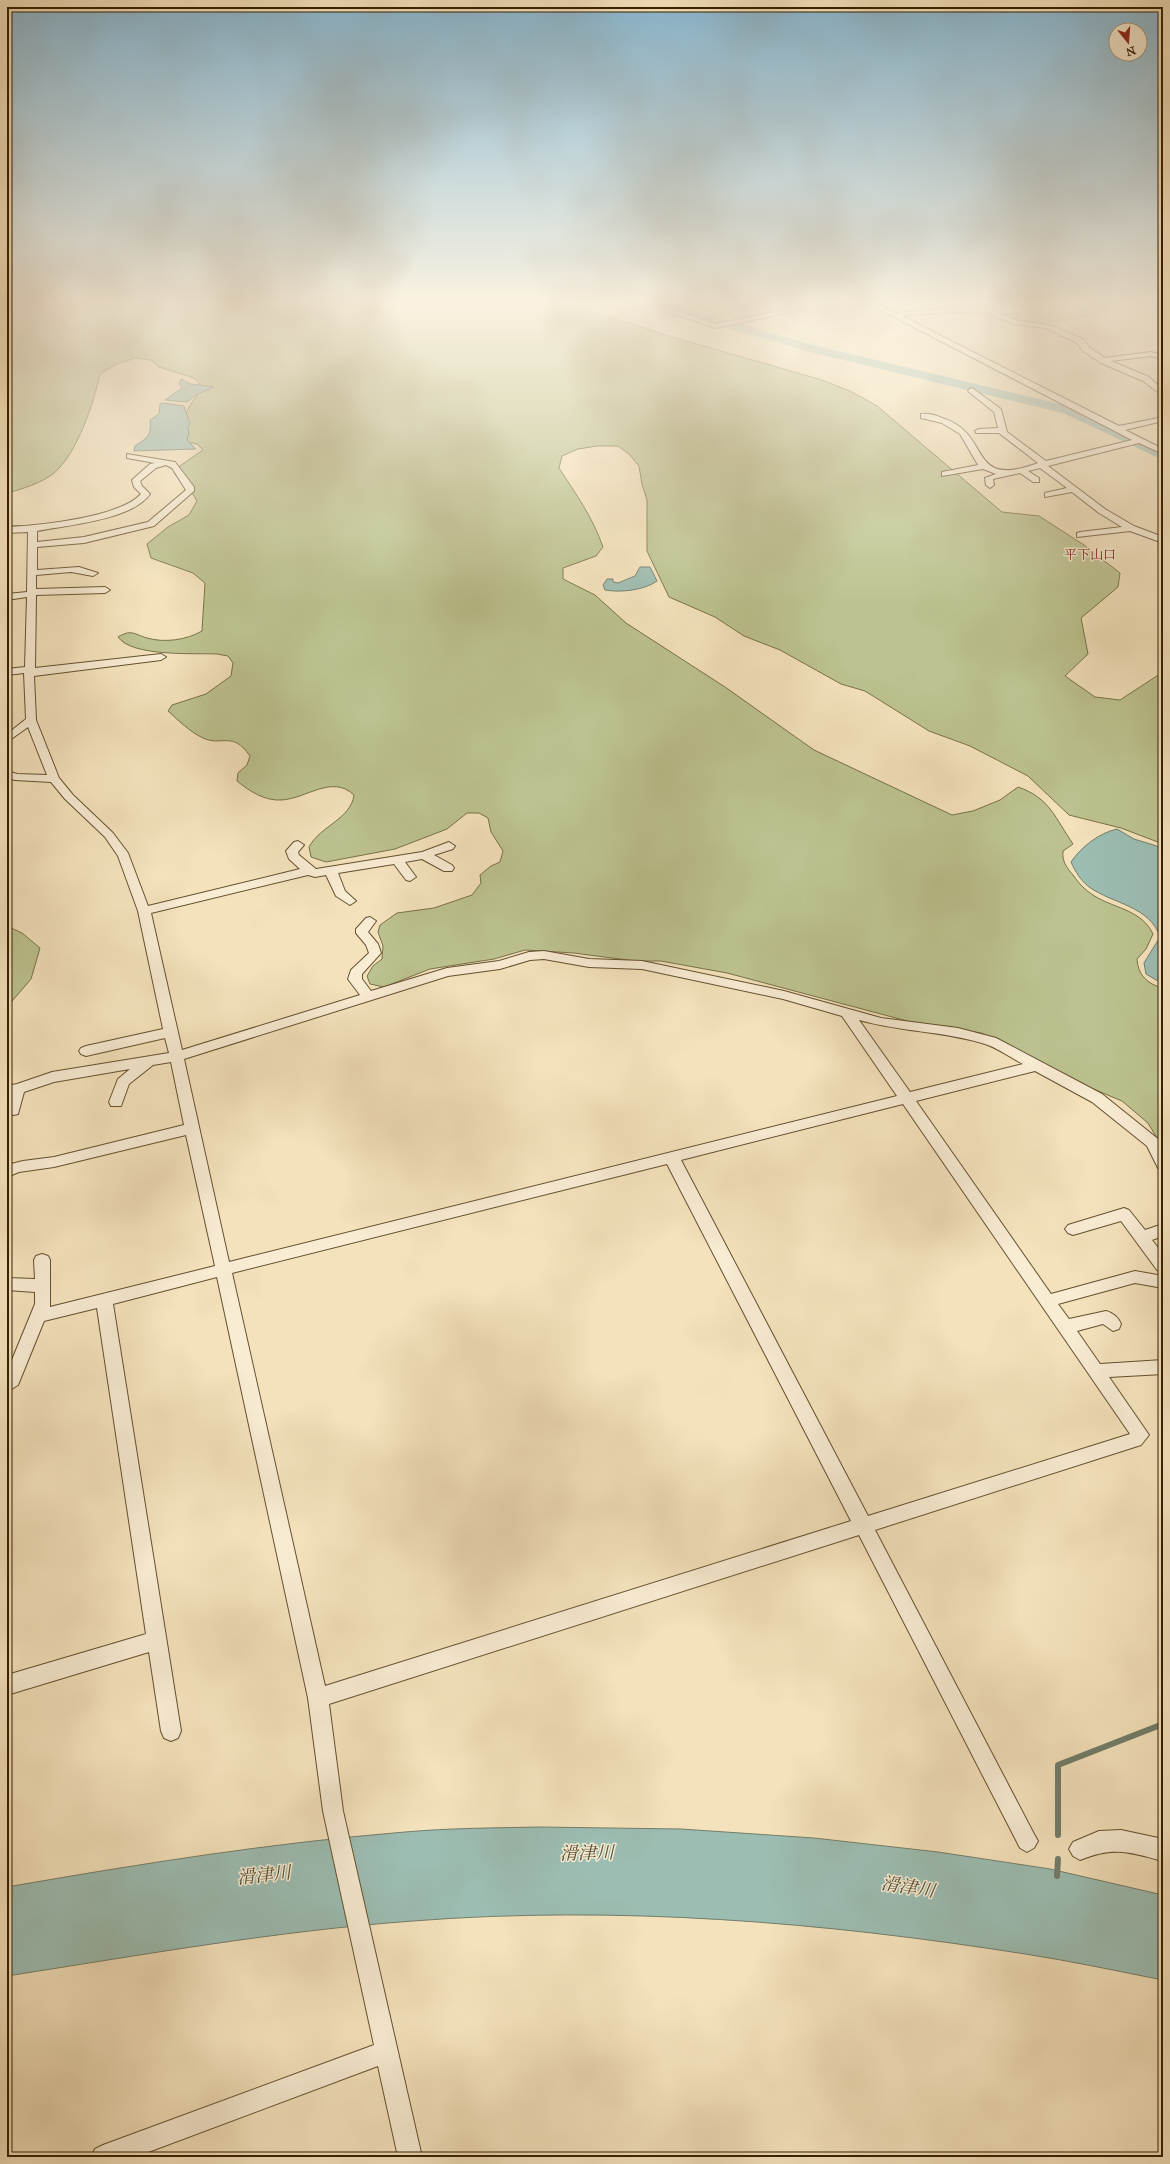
<svg xmlns="http://www.w3.org/2000/svg" width="1170" height="2164" font-family="'IM FELL Great Primer','Noto Serif JP',serif">
<rect width="100%" height="100%" fill="#f4e2bc"/>
<filter id="stains"><feTurbulence type="fractalNoise" baseFrequency=".005" numOctaves="4"/><feColorMatrix values="0 0 0 0 .2 0 0 0 0 .09 0 0 0 0 .02 0 0 0 .5 -.17"/></filter>
<radialGradient id="worn" r=".72"><stop offset=".6" stop-color="#630" stop-opacity="0"/><stop offset="1" stop-color="#630" stop-opacity=".3"/></radialGradient>
<g fill="#bcc390" stroke="#787148">
<path d="M7,301H559L676,338L822,380L850,391L877,406L1002,512L1039,516L1084,545L1120,573L1118,587L1081,618L1088,654L1065,676L1095,697L1120,700L1163,672V844L1121,828L1069,815L1028,776L970,746L929,731L865,691L841,684L780,650L744,636L715,617L669,597L647,551V500L642,484L639,466L629,454L618,446H597L578,449L562,456L559,468C576,494 593,518 603,547L596,556L563,568V579L595,595L626,623L725,687L814,750L952,815L973,811L1000,800L1018,787C1050,798 1055,818 1073,844L1063,851C1062,861 1066,867 1073,875C1080,885 1087,892 1098,898C1118,909 1142,911 1153,934L1146,949L1137,959C1138,975 1147,984 1163,988V1148L1148,1123L1122,1101L1086,1086L1003,1042L981,1033L911,1022L727,973L661,961H635L574,953L525,950L494,959L430,969L384,987L370,984L367,976L373,966L382,959L383,946L378,932L380,925L397,913L434,908L472,895L481,883L480,875L491,866L500,862L503,851L491,832L488,818L479,813H467L447,829L395,849L326,862L311,857L309,847C320,826 351,819 354,795C332,774 306,799 281,800C265,801 249,791 237,781L238,773L247,765L250,756C232,730 222,747 203,738C190,732 178,720 168,711L172,705L206,694L231,676L233,663L228,656L217,654C194,653 132,657 118,637C131,629 134,634 147,638C164,643 187,640 202,631L205,583L193,573L151,558L147,544L168,527L189,515L197,501C190,488 183,485 174,473L177,468L203,450L197,444L188,442C187,433 184,423 186,414C190,400 200,399 199,382L194,378L159,367L151,360L135,358L115,365L100,374C94,402 77,454 54,473C42,483 22,489 7,493Z"/>
<polygon points="876,301 934,301 896,306"/>
<path d="M994,301H1117C1093,320 1031,331 1004,313C1000,310 997,305 994,301Z"/>
<polygon points="7,926 22,933 40,948 31,979 7,1007"/>
</g>
<g fill="#9cbdb2" stroke="#737e6b">
<polygon points="181,379 190,384 214,387 196,395 187,402 165,400 182,388 179,383"/>
<path d="M164,403L184,406L190,424L188,427L189,434L187,440L196,449L134,451L135,446C147,438 152,436 150,420L159,414L160,404Z"/>
<path d="M640,567H650L657,581C645,590 620,593 605,590L603,585L607,579H613V582L618,583L635,576Z"/>
<path d="M1117,829L1134,839L1163,848V984L1146,974L1144,963L1160,937C1150,906 1113,904 1089,887C1081,881 1075,871 1071,862C1081,847 1099,833 1117,829Z"/>
<path d="M540,1827L681,1829L814,1838L938,1852L1050,1869L1163,1895V1980C1117,1971 1071,1961 1025,1954C823,1922 617,1905 413,1921C276,1931 142,1955 7,1976V1887C139,1864 271,1843 405,1832C450,1828 495,1828 540,1827Z"/>
</g>
<g fill="none" stroke-linecap="round" stroke-linejoin="round">
<polyline stroke="#737e6b" stroke-width="3" points="7,526 21,527"/>
<g stroke="#737e6b" stroke-width="6">
<polyline points="1058,1835 1058,1765 1163,1724"/>
<polyline points="1057,1876 1058,1859"/>
</g>
<polygon fill="#9cbdb2" fill-rule="evenodd" points="646,301 661,301 813,345 1072,407 1163,451 1163,460 1063,413 806,351 682,315 647,303"/>
<g stroke="#65502f" stroke-width="2">
<g id="street">
<polygon points="637,301 646,301 715,324 830,301 843,301 715,328"/>
<path d="M863,301H871L895,313L950,308L1023,309L1035,303L1033,301H1041L1044,303L1043,304L1024,313H999L1017,321L1049,325L1083,339L1089,347L1105,358L1151,352L1163,355V359L1151,356L1111,361L1149,377L1163,390V396L1143,381L1101,363L1083,351L1077,343L1046,328L1014,324L988,313L950,312L902,316L1119,426L1163,417V421L1125,430L1163,449V454L1139,443L1048,466L1105,509L1134,526L1163,537V543L1130,531L1077,537V533L1080,532L1122,527L1099,513L1072,492L1045,497V493L1067,488L1040,468L1028,471L1039,478V482H1033L1020,473L993,479L994,485L990,488L986,485L985,478L996,474L983,469L942,476V472L978,465L960,434L942,423L921,418V414C928,413 936,415 942,418C993,433 966,490 1038,463L999,433H976L975,431L979,429L998,428L994,412L969,392L968,390L972,388L1001,409L1007,432L1046,461L1132,440Z"/>
<path d="M127,454L175,462L194,487V491L154,526L84,543L37,547V570L79,567L98,573L93,576L71,572L36,575V589L105,587L110,590L105,593L36,595L35,668L161,654L166,657L161,660L34,676L36,720L59,778L73,795L113,833L128,853L148,906L300,869L289,859L286,851L294,842L298,841L304,845L298,852L299,855L316,869L422,852L449,842L455,846L453,849L434,855L452,865L454,868L452,871H444L422,859L405,862L416,877L410,881L406,880L394,864L338,873L345,891L356,901L350,905L336,896L326,875L315,877L308,875L151,913L182,1050L360,995L348,979L351,970L369,953L366,945L356,933V929L366,918L370,917L376,921L368,932L378,944L381,953L362,974V979L371,991L447,968L499,961L529,952L544,951L589,959L642,961L784,991L881,1018L958,1028L996,1038L1102,1094L1158,1139L1163,1149V1169L1158,1168L1147,1146L1092,1102L1035,1071L916,1101L1051,1294L1135,1271L1163,1276V1288L1135,1283L1058,1304L1069,1319L1106,1311C1113,1313 1118,1317 1121,1324L1119,1329L1113,1331L1103,1324L1077,1331L1100,1364L1163,1360V1374L1109,1377L1149,1435L1141,1445L875,1530L1034,1834L1038,1841L1034,1848L1027,1852L1020,1848L859,1535L329,1704L343,1811L422,2157H398L378,2066L135,2157H91L95,2149L103,2145L374,2045L323,1811L308,1698L217,1277L113,1304L181,1731L178,1738L171,1741L164,1738L161,1731L149,1652L7,1695V1675L146,1634L97,1308L44,1321L18,1385L7,1392V1372L35,1304V1292L7,1290V1278L35,1279L34,1260L36,1256L42,1254L48,1256L50,1260V1307L215,1266L186,1135L54,1167L19,1172L7,1177V1165L23,1161L54,1157L184,1125L171,1062L153,1065L129,1084L121,1106H111L109,1102L118,1079L130,1069L54,1082L24,1092L18,1114L13,1115L7,1112L9,1097L7,1098V1086L17,1084L52,1072L169,1053L165,1038L86,1056L81,1054L79,1051L81,1048L86,1046L163,1029L138,911L118,856L105,837L65,799L51,782L15,780L7,778V771L17,774L47,775L28,727L7,742V734L26,719L24,673L7,675V669L25,667L27,597L7,600V594L27,592L28,532L7,533V527C38,526 121,517 141,494L134,487L132,480L150,464L155,463L127,458ZM166,465L172,468L186,490L148,522L84,537L37,542V531C68,525 132,520 150,494L142,486L140,481L156,468ZM544,959L589,967L642,969L783,999L842,1016L897,1096L229,1262L184,1059L448,976L500,969L530,960ZM859,1020C901,1032 944,1031 985,1044C998,1048 1011,1058 1023,1064L910,1092ZM903,1104L1130,1434L868,1516L681,1160ZM667,1164L851,1521L325,1686L232,1273Z"/>
<polygon points="1124,1208 1129,1210 1145,1230 1163,1224 1163,1236 1152,1240 1163,1254 1163,1272 1157,1270 1121,1221 1073,1235 1068,1233 1065,1229 1068,1225"/>
<path d="M1121,1830L1163,1839V1861C1129,1852 1114,1846 1080,1860L1073,1856L1069,1849L1073,1842L1099,1831Z"/>
</g>
</g>
<use href="#street" fill="#f8ecd3" fill-rule="evenodd"/>
</g>
<linearGradient id="sky" x2="0" y2="1"><stop stop-color="#89b8d2"/><stop offset="0.5" stop-color="#faf2e1"/><stop offset="1" stop-color="#faf2e1" stop-opacity="0"/></linearGradient>
<rect width="1170" height="604" fill="url(#sky)"/>
<g text-anchor="middle" dominant-baseline="central" stroke-width="3" stroke-linejoin="round" paint-order="stroke">
<g font-size="13" fill="#7a1f14" stroke="#f8ecd3">
<text x="1090" y="555">平下山口</text>
</g>
<g font-size="18" font-style="italic" fill="#544e35" stroke="#f8ecd3">
<text transform="translate(587 1853) rotate(-1)">滑津川</text>
<text transform="translate(264 1875) rotate(-6)">滑津川</text>
<text transform="translate(908 1887) rotate(9)">滑津川</text>
</g>
</g>
<rect width="1170" height="2164" fill="none" stroke="#f4e2bc" stroke-width="24"/>
<rect x="8" y="8" width="1154" height="2148" fill="none" stroke="#351f00" stroke-width="2"/>
<rect x="12" y="12" width="1146" height="2140" fill="none" stroke="#351f00"/>
<g transform="translate(1128 42) rotate(163)"><circle r="19" fill="#f8ecd3" stroke="#aa9a7f"/>
<path d="M0-3L7 15L0 10L-7 15Z" fill="#8f2418"/>
<text y="-6" font-size="11" font-weight="bold" text-anchor="middle" fill="#351f00">N</text>
</g>
<rect width="100%" height="100%" filter="url(#stains)"/>
<rect width="100%" height="100%" fill="url(#worn)"/>
</svg>
